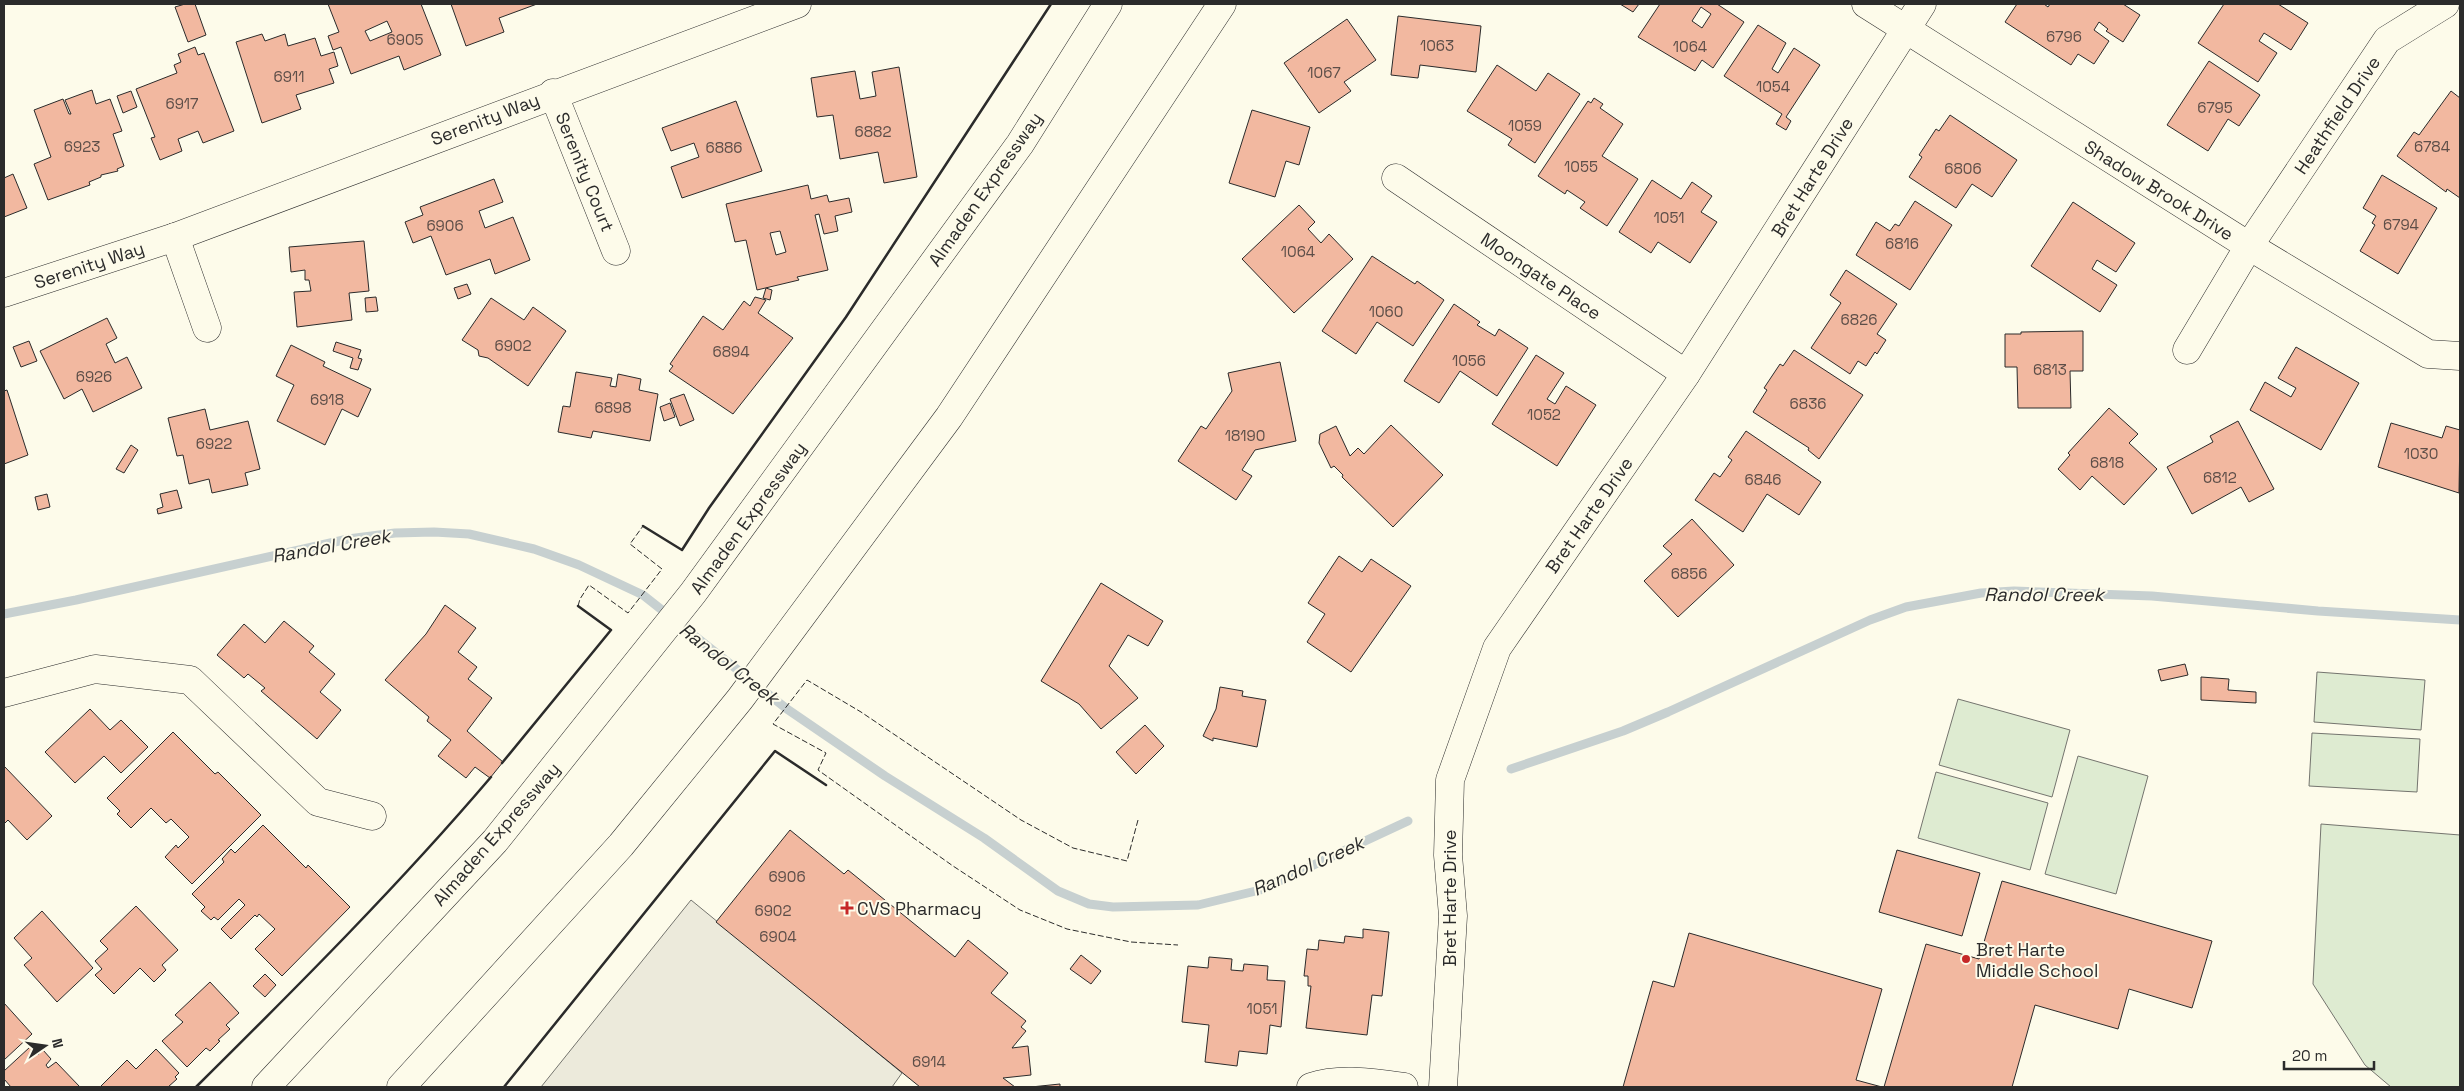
<svg xmlns="http://www.w3.org/2000/svg" width="2464" height="1091" font-family="'Space Grotesk',sans-serif">
<rect width="100%" height="100%" fill="#fdfbea"/>
<g fill="#deebd1" stroke="#74746e">
<polygon points="2317,672 2425,680 2421,730 2314,722"/>
<polygon points="1958,699 2070,730 2052,797 1939,765"/>
<polygon points="2312,733 2420,739 2417,792 2309,786"/>
<polygon points="2078,756 2148,776 2116,894 2045,874"/>
<polygon points="1936,772 2048,803 2030,870 1918,838"/>
<polygon points="2321,824 2460,835 2460,1087 2391,1087 2365,1065 2313,984"/>
</g>
<polygon fill="#eceadb" stroke="#74746e" points="691,900 902,1073 892,1087 541,1087"/>
<g fill="none" stroke-linecap="round" stroke-linejoin="round">
<g stroke="#c7d0d0" stroke-width="9">
<polyline points="4,614 76,600 348,539 395,533 434,532 469,534 534,549 579,565 643,595 787,709 885,776 984,838 1058,891 1089,904 1113,907 1198,905 1260,890 1408,821"/>
<polyline points="1511,769 1623,731 1668,712 1870,620 1906,607 1981,593 2014,591 2152,596 2318,611 2460,620"/>
</g>
</g>
<g fill="#f2b8a0" stroke="#2b2b2b" fill-rule="evenodd">
<polygon points="185,4 195,4 206,35 188,42 175,7"/>
<path d="M328,4H421L441,55L404,70L399,56L351,74L341,47L333,50L328,36L339,32ZM387,21L392,32L370,41L365,31Z"/>
<polygon points="451,4 537,4 499,18 504,32 466,46"/>
<polygon points="1620,4 1639,4 1633,12"/>
<path d="M1660,4H1717L1744,22L1713,68L1702,60L1695,71L1638,37ZM1701,7L1711,14L1702,28L1692,21Z"/>
<polygon points="2017,4 2044,4 2048,7 2050,4 2123,4 2140,15 2123,42 2106,31 2108,29 2099,22 2094,30 2109,41 2094,64 2078,54 2071,65 2005,22"/>
<polygon points="2224,4 2278,4 2308,23 2291,50 2264,33 2259,41 2277,53 2258,82 2198,43"/>
<polygon points="1398,16 1481,26 1476,72 1420,65 1418,78 1391,75"/>
<polygon points="1347,19 1376,60 1344,82 1351,91 1319,113 1284,63"/>
<polygon points="1758,25 1786,43 1772,69 1778,73 1794,48 1820,65 1786,117 1791,121 1786,130 1776,124 1782,114 1724,76"/>
<polygon points="262,34 265,41 285,34 288,46 315,38 321,56 334,52 338,66 329,69 334,83 296,95 301,109 262,123 236,42"/>
<polygon points="195,47 198,55 204,53 234,131 203,143 198,131 178,139 182,151 160,160 151,138 155,137 136,89 177,73 174,65 181,62 178,54"/>
<polygon points="2209,61 2260,95 2239,126 2228,119 2208,151 2167,125"/>
<polygon points="1497,65 1536,91 1548,73 1580,94 1535,163 1508,145 1512,139 1467,111"/>
<polygon points="899,67 917,177 884,183 878,152 840,159 833,115 817,117 811,78 855,71 860,99 876,96 872,72"/>
<polygon points="92,90 96,104 110,99 122,131 113,134 124,166 117,169 118,171 101,175 101,177 89,182 90,185 48,200 34,164 51,157 34,110 63,99 69,114 71,114 65,100"/>
<polygon points="131,91 137,107 123,113 117,96"/>
<polygon points="2451,91 2460,98 2460,198 2447,189 2446,192 2397,156 2414,132 2419,135"/>
<polygon points="1594,98 1603,104 1600,108 1623,124 1602,156 1638,179 1607,226 1580,208 1585,202 1567,190 1565,194 1538,176 1588,101 1591,103"/>
<polygon points="736,101 762,171 682,198 671,167 699,157 694,143 671,151 662,128"/>
<polygon points="1252,110 1310,127 1299,165 1286,161 1275,197 1229,183"/>
<polygon points="1950,115 2017,160 1992,197 1972,184 1956,208 1909,177 1922,157 1919,155 1936,129 1939,131"/>
<polygon points="13,174 27,208 4,217 4,178"/>
<polygon points="2382,175 2437,208 2398,274 2360,251 2375,225 2372,223 2376,216 2363,208"/>
<polygon points="494,179 503,202 479,211 485,228 513,217 530,260 495,274 490,259 446,275 431,236 413,243 405,222 423,215 420,207"/>
<polygon points="1652,180 1681,199 1692,182 1712,196 1701,212 1717,222 1690,263 1658,242 1651,253 1619,232"/>
<path d="M808,185L811,199L827,195L829,202L849,198L852,212L835,216L838,231L824,234L819,214L815,215L828,270L797,277L799,280L757,290L746,240L735,242L726,204ZM780,231L786,252L776,255L770,233Z"/>
<polygon points="1915,201 1952,225 1910,290 1856,255 1876,222 1890,231 1895,224 1899,226"/>
<polygon points="2073,202 2135,243 2116,272 2097,260 2092,269 2117,285 2100,312 2031,266"/>
<polygon points="1299,205 1315,222 1308,229 1321,243 1329,234 1353,259 1294,313 1242,259"/>
<polygon points="364,241 369,291 349,293 352,320 297,327 294,292 311,291 309,280 305,280 305,270 291,272 289,247"/>
<polygon points="1372,256 1415,284 1417,281 1444,300 1413,346 1377,322 1356,354 1322,331"/>
<polygon points="1846,270 1897,304 1877,334 1886,340 1877,354 1875,352 1866,366 1858,361 1850,374 1811,348 1841,303 1830,295"/>
<polygon points="467,284 471,294 458,299 454,288"/>
<polygon points="766,288 772,290 770,300 763,298"/>
<polygon points="376,297 378,311 366,312 365,298"/>
<polygon points="755,297 766,300 758,313 793,338 733,414 669,371 673,366 670,364 703,316 723,330 744,301 750,306"/>
<polygon points="491,298 524,320 533,307 566,331 528,386 488,358 479,356 478,350 462,340"/>
<polygon points="1454,304 1480,322 1477,325 1495,336 1499,329 1528,348 1497,396 1460,371 1439,403 1404,381"/>
<polygon points="107,318 117,338 106,344 115,363 127,357 142,388 93,412 82,389 64,399 40,351"/>
<polygon points="2083,331 2083,371 2070,371 2071,408 2018,408 2017,367 2005,367 2005,334 2021,334 2021,332"/>
<polygon points="29,341 37,361 21,367 13,347"/>
<polygon points="336,342 361,350 358,358 362,359 358,370 350,368 353,358 333,351"/>
<polygon points="291,345 325,362 323,366 371,389 358,417 342,409 325,445 277,421 294,385 276,376"/>
<polygon points="2296,347 2359,383 2321,450 2250,410 2265,382 2291,397 2296,388 2278,378"/>
<polygon points="1794,350 1863,395 1819,459 1808,450 1809,448 1753,412 1767,390 1764,388 1780,364 1783,366"/>
<polygon points="1536,355 1564,373 1547,399 1555,404 1566,386 1596,405 1557,466 1492,424"/>
<polygon points="1280,362 1296,441 1255,450 1242,470 1252,476 1236,500 1178,461 1201,426 1206,429 1232,391 1228,373"/>
<polygon points="576,372 612,378 610,386 616,387 618,374 641,379 639,390 658,394 650,441 593,431 591,438 558,432 563,406 570,407"/>
<polygon points="7,390 28,455 4,464 4,391"/>
<polygon points="684,394 694,420 680,426 670,399"/>
<polygon points="670,403 675,417 664,421 660,407"/>
<polygon points="2109,408 2138,434 2129,443 2157,469 2124,505 2092,476 2080,490 2058,469 2070,455 2068,453"/>
<polygon points="205,409 210,430 248,421 260,469 245,473 248,485 212,493 209,479 189,484 183,455 177,456 168,418"/>
<polygon points="2238,421 2274,489 2249,502 2241,487 2192,514 2167,467 2213,442 2210,436"/>
<polygon points="2391,423 2442,438 2446,426 2460,430 2459,493 2378,467"/>
<polygon points="1391,425 1443,475 1393,527 1342,477 1343,475 1334,466 1331,468 1319,443 1320,434 1336,426 1350,456 1358,448 1364,454"/>
<polygon points="1746,431 1821,482 1799,515 1767,494 1743,532 1695,500 1714,473 1720,477 1732,460 1728,457"/>
<polygon points="131,445 138,450 124,473 116,469"/>
<polygon points="177,490 182,508 158,514 157,509 163,507 160,494"/>
<polygon points="47,494 50,507 38,510 35,497"/>
<polygon points="1692,519 1734,565 1678,617 1644,581 1672,554 1663,546"/>
<polygon points="1339,556 1362,572 1371,559 1411,586 1351,672 1307,642 1325,614 1308,603"/>
<polygon points="1101,583 1163,621 1148,646 1128,635 1109,666 1138,698 1101,729 1079,704 1041,681"/>
<polygon points="445,605 476,628 458,652 477,667 468,679 492,698 467,731 503,762 490,778 475,767 466,778 438,756 451,740 427,721 429,717 385,680 426,634"/>
<polygon points="284,621 314,646 309,652 335,674 320,692 341,710 317,739 261,691 265,688 248,674 244,678 217,655 244,624 265,643"/>
<polygon points="2185,664 2188,675 2161,681 2158,670"/>
<polygon points="2201,677 2229,679 2228,690 2256,692 2256,703 2201,700"/>
<polygon points="1220,687 1243,691 1242,696 1266,700 1257,747 1213,738 1213,741 1203,736 1216,709"/>
<polygon points="90,709 110,730 121,720 148,747 121,773 104,756 75,783 45,752"/>
<polygon points="1145,725 1164,746 1136,774 1116,752"/>
<polygon points="173,732 215,774 218,772 261,815 192,884 165,857 176,845 178,848 189,837 171,819 166,823 151,808 131,828 117,814 120,811 107,798"/>
<polygon points="4,766 52,816 27,840 8,820 4,824"/>
<polygon points="263,825 306,868 308,865 350,907 282,976 255,949 275,929 259,914 257,917 255,915 231,939 221,929 245,905 239,899 218,920 214,917 211,920 201,911 205,907 192,894 224,862 222,859 231,849 235,853"/>
<polygon points="790,830 844,874 848,870 955,957 968,940 1008,973 991,993 1026,1021 1021,1027 1026,1031 1012,1048 1028,1046 1031,1075 1003,1078 1015,1087 920,1087 716,922"/>
<polygon points="1897,850 1980,873 1962,936 1879,912"/>
<polygon points="2002,881 2212,941 2192,1008 2129,989 2118,1029 2035,1005 2012,1087 1884,1087 1926,944 1979,959"/>
<polygon points="136,906 178,950 162,965 166,970 154,982 140,968 114,994 95,975 102,969 95,961 108,949 100,941"/>
<polygon points="42,911 93,968 57,1002 24,965 32,958 14,938"/>
<polygon points="1363,929 1389,932 1382,996 1372,995 1367,1035 1306,1028 1311,986 1308,986 1308,976 1304,976 1307,949 1318,950 1319,940 1344,943 1345,936 1363,938"/>
<polygon points="1689,933 1882,989 1856,1080 1882,1087 1623,1087 1653,981 1674,987"/>
<polygon points="1081,955 1101,971 1091,984 1070,969"/>
<polygon points="1209,957 1232,959 1231,970 1243,971 1244,964 1268,966 1267,980 1285,981 1281,1027 1270,1025 1267,1054 1239,1051 1237,1066 1205,1062 1209,1025 1182,1022 1188,966 1208,968"/>
<polygon points="265,974 276,985 265,997 253,986"/>
<polygon points="210,982 239,1013 226,1025 230,1029 218,1040 220,1041 210,1051 206,1048 187,1067 162,1041 183,1022 175,1015"/>
<polygon points="4,1003 32,1034 4,1060"/>
<polygon points="30,1047 38,1055 43,1050 51,1059 46,1065 48,1068 56,1062 80,1087 11,1087 4,1079 4,1071"/>
<polygon points="156,1049 179,1073 175,1077 177,1079 168,1087 100,1087 127,1060 136,1069"/>
<polygon points="1060,1084 1060,1087 1031,1087"/>
</g>
<g fill="none" stroke-linecap="round" stroke-linejoin="round">
<g stroke="#2b2b2b" stroke-width="29">
<g id="street">
<polyline points="1866,4 2249,246 2428,354 2460,356"/>
<polyline points="553,93 616,251"/>
<polyline points="1396,178 1686,374"/>
<polyline points="175,237 207,328"/>
<polyline points="4,293 175,237 797,4"/>
<polyline points="2187,350 2249,246 2387,40 2445,4"/>
<polyline points="4,693 95,669 190,680 318,802 372,816"/>
<path d="M1311,1087C1341,1077 1373,1083 1404,1087"/>
<polyline points="1443,1087 1453,916 1448,855 1450,780 1497,648 1686,374 1922,4"/>
</g>
</g>
<g stroke="#2b2b2b" stroke-width="29">
<g id="primary">
<polyline points="266,1087 495,841 693,593 1020,144 1108,4"/>
<polyline points="401,1087 621,845 740,699 949,417 1222,4"/>
</g>
</g>
<use href="#street" stroke="#fdfbea" stroke-width="28"/>
<use href="#primary" stroke="#fdfbea" stroke-width="28"/>
<g stroke="#2b2b2b" stroke-width="1" stroke-dasharray="6 2.5" stroke-linecap="butt">
<polyline points="578,606 580,599 589,585 628,613 662,569 630,544 643,526"/>
<polyline points="1138,820 1127,861 1073,848 1021,820 861,712 807,680 773,724 826,753 818,770 953,866 1020,910 1067,929 1131,942 1178,945"/>
</g>
<g stroke="#2b2b2b" stroke-width="2.5">
<polyline points="643,526 682,550 709,508 846,317 1051,4"/>
<polyline points="502,763 611,630 578,606"/>
<path d="M196,1087C297,987 399,885 491,777"/>
<polyline points="504,1087 775,751 826,785"/>
</g>
</g>
<g fill="#c62828" stroke="#fdfbea" stroke-width="2">
<path d="M844.5 900.5h5v5h5v5h-5v5h-5v-5h-5v-5h5z"/>
<circle cx="1966" cy="959" r="5"/>
</g>
<g text-anchor="middle" dominant-baseline="central" stroke-width="4" stroke-linejoin="round" paint-order="stroke">
<g font-size="15" fill="#5d4e48">
<text x="2064" y="36">6796</text>
<text x="405" y="39">6905</text>
<text x="1437" y="45">1063</text>
<text x="1690" y="46">1064</text>
<text x="1324" y="72">1067</text>
<text x="289" y="76">6911</text>
<text x="1773" y="86">1054</text>
<text x="182" y="103">6917</text>
<text x="2215" y="107">6795</text>
<text x="1525" y="125">1059</text>
<text x="873" y="131">6882</text>
<text x="82" y="146">6923</text>
<text x="2432" y="146">6784</text>
<text x="724" y="147">6886</text>
<text x="1581" y="166">1055</text>
<text x="1963" y="168">6806</text>
<text x="1669" y="217">1051</text>
<text x="2401" y="224">6794</text>
<text x="445" y="225">6906</text>
<text x="1902" y="243">6816</text>
<text x="1298" y="251">1064</text>
<text x="1386" y="311">1060</text>
<text x="1859" y="319">6826</text>
<text x="513" y="345">6902</text>
<text x="731" y="351">6894</text>
<text x="1469" y="360">1056</text>
<text x="2050" y="369">6813</text>
<text x="94" y="376">6926</text>
<text x="327" y="399">6918</text>
<text x="1808" y="403">6836</text>
<text x="613" y="407">6898</text>
<text x="1544" y="414">1052</text>
<text x="1245" y="435">18190</text>
<text x="214" y="443">6922</text>
<text x="2421" y="453">1030</text>
<text x="2107" y="462">6818</text>
<text x="2220" y="477">6812</text>
<text x="1763" y="479">6846</text>
<text x="1689" y="573">6856</text>
<text x="787" y="876">6906</text>
<text x="773" y="910">6902</text>
<text x="778" y="936">6904</text>
<text x="1262" y="1008">1051</text>
<text x="929" y="1061">6914</text>
</g>
<g font-size="18" fill="#2b2b2b" stroke="#fdfbea">
<text transform="translate(2337 115) rotate(-56)">Heathfield Drive</text>
<text transform="translate(485 119) rotate(-21)">Serenity Way</text>
<text transform="translate(585 172) rotate(68)">Serenity Court</text>
<text transform="translate(1812 177) rotate(-58)">Bret Harte Drive</text>
<text transform="translate(985 189) rotate(-55)">Almaden Expressway</text>
<text transform="translate(2159 190) rotate(32)">Shadow Brook Drive</text>
<text transform="translate(89 265) rotate(-18)">Serenity Way</text>
<text transform="translate(1541 276) rotate(34)">Moongate Place</text>
<text transform="translate(1589 515) rotate(-55)">Bret Harte Drive</text>
<text transform="translate(748 518) rotate(-54)">Almaden Expressway</text>
<text transform="translate(496 834) rotate(-49)">Almaden Expressway</text>
<text transform="translate(1449 898) rotate(-90)">Bret Harte Drive</text>
</g>
<g font-size="18" fill="#2b2b2b" stroke="#fdfbea" text-anchor="start">
<text x="857" y="908">CVS Pharmacy</text>
<text x="1976" y="949">Bret Harte<tspan x="1976" dy="21">Middle School</tspan></text>
</g>
<g font-size="19" font-style="italic" fill="#2b2b2b" stroke="#fdfbea">
<text transform="translate(331 546) rotate(-10)">Randol Creek</text>
<text x="2044" y="594">Randol Creek</text>
<text transform="translate(729 664) rotate(38)">Randol Creek</text>
<text transform="translate(1308 866) rotate(-24)">Randol Creek</text>
</g>
</g>
<rect width="2464" height="1091" fill="none" stroke="#2b2b2b" stroke-width="10"/>
<g transform="translate(45 1046) rotate(77)" stroke="#fdfbea" stroke-width="4" paint-order="stroke">
<path d="M0-4L9 19L0 12L-9 19Z" fill="#2b2b2b"/>
<text y="-8" font-size="14" font-weight="bold" text-anchor="middle" fill="#2b2b2b">N</text>
</g>
<path d="M2284 1061v8h90v-8" fill="none" stroke="#2b2b2b" stroke-width="2.5"/>
<text x="2292" y="1061" font-size="15" fill="#2b2b2b" stroke="#fdfbea" stroke-width="4" paint-order="stroke">20 m</text>
</svg>
